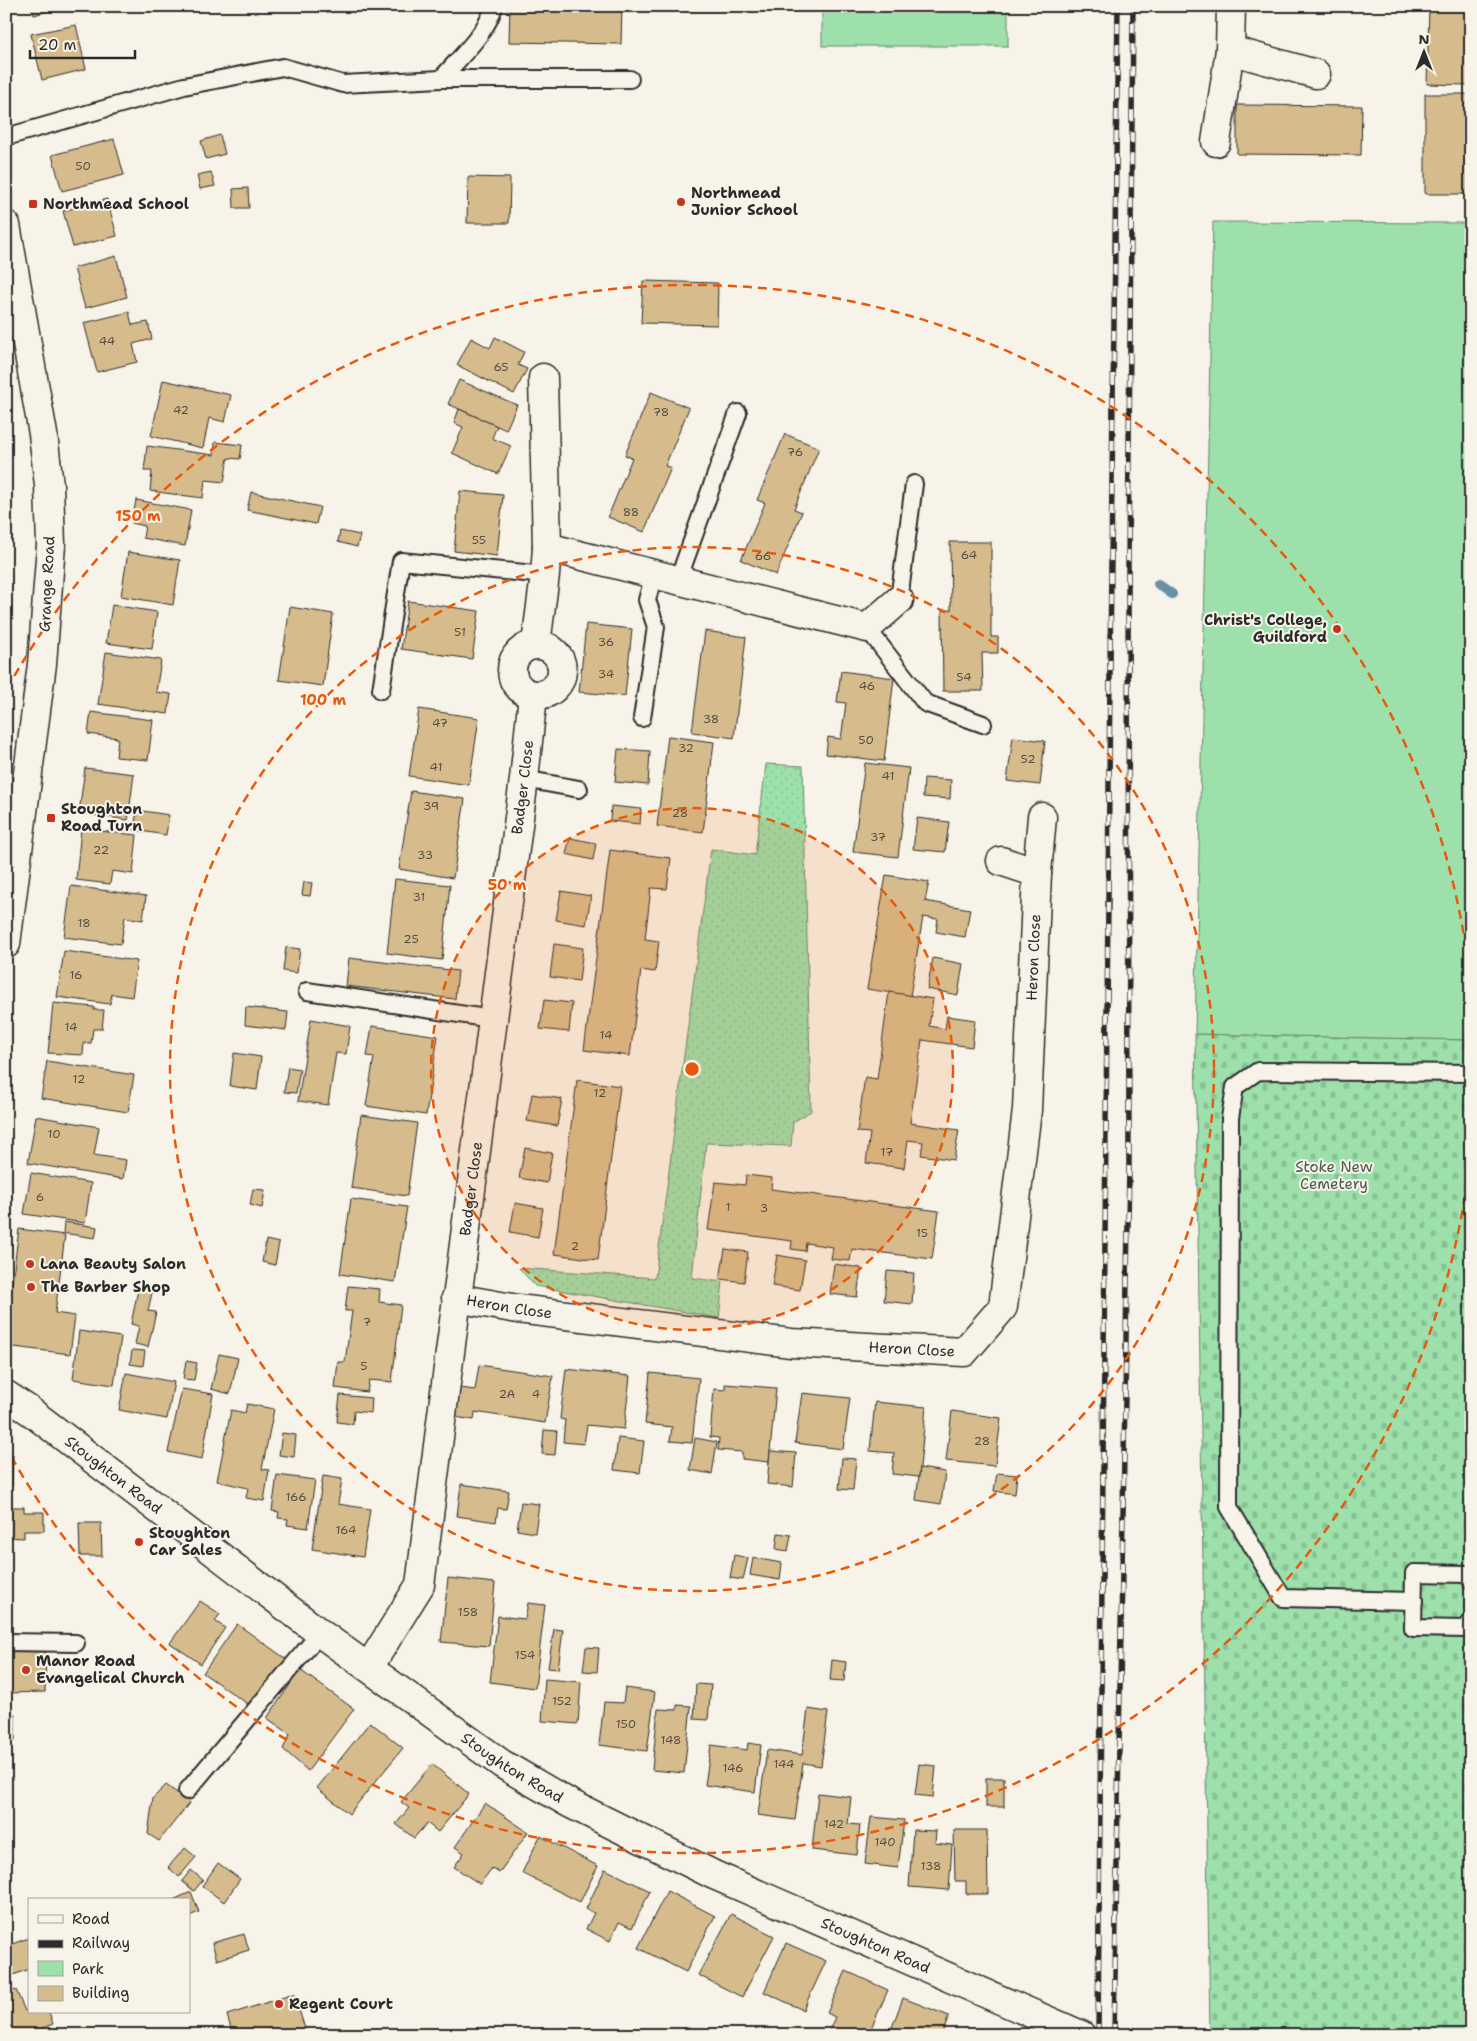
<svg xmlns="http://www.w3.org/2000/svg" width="1477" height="2041" font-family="'Shantell Sans',sans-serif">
<defs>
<pattern id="grass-dots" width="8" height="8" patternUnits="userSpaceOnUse" patternTransform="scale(1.25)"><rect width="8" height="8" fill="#9de0ac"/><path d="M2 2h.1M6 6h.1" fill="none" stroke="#87c094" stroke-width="1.8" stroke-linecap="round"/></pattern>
<pattern id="cemetery-stones" width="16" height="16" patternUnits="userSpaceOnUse" patternTransform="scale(1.25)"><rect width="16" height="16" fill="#9de0ac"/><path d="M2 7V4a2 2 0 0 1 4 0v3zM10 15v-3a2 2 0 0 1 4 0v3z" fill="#87c094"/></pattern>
</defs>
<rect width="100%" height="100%" fill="#f7f3e8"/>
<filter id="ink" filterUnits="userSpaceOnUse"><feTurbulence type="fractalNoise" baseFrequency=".02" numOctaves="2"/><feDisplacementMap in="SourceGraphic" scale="10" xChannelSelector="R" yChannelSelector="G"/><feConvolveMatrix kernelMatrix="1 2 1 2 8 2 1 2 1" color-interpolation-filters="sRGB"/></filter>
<g filter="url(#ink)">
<polygon fill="url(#grass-dots)" stroke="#64866c" points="766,764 803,766 811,1111 793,1122 791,1146 706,1143 692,1278 723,1282 719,1318 535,1286 519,1268 655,1278 711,849 755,855"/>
<polygon fill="url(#cemetery-stones)" stroke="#64866c" points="1195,1034 1471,1040 1471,2035 1210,2035"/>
<g fill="#9de0ac" stroke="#64866c">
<rect x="822" y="6" width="186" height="40"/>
<polygon points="1213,222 1471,223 1471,1040 1195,1034"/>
</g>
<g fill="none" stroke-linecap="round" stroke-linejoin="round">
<polyline stroke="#6b90a5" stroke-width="10" points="1158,584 1172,594"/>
</g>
<g fill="#d6bc8c" stroke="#2b2b2b">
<polygon points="31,6 67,6 34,15"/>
<polygon points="510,6 622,6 621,44 509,42"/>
<polygon points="682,6 799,6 799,9 682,11"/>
<polygon points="1429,6 1471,6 1469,85 1427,84"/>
<polygon points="76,25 86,69 42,80 31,34"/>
<polygon points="1425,94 1471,94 1471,149 1468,149 1467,194 1425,194"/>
<polygon points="1237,105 1362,106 1361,155 1237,154"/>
<polygon points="220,135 225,154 206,159 201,141"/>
<polygon points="114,139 124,175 62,191 52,155"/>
<polygon points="211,172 215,186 200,189 197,175"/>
<polygon points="468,177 510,178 509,223 467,223"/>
<polygon points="248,188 249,208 234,208 233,189"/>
<polygon points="107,199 117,236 73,247 63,211"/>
<polygon points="116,256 127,297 85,308 74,268"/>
<polygon points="643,281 718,283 717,325 641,323"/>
<polygon points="129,312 132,325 148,322 152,339 133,344 137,362 97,372 84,323"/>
<polygon points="495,337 524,352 518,365 527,369 514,394 457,365 471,338 490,348"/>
<polygon points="163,380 231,395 225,422 209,418 203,448 151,436"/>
<polygon points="459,380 517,405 506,430 448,404"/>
<polygon points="651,392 689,408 665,466 671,468 644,532 608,517 632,458 625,455"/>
<polygon points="459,409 497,426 492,438 511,446 498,474 452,453 463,427 454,423"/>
<polygon points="785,434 819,448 794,509 802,512 776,575 741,560 765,503 757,500"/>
<polygon points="215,442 242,445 240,459 228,458 224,482 205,480 203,498 150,491 152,471 144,471 147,446 214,455"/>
<polygon points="460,491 503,495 497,556 454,551"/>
<polygon points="251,492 320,507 316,524 247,510"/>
<polygon points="136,500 191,510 185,546 143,538 145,526 132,523"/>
<polygon points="340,531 360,535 357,547 338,542"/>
<polygon points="950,542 991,542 991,637 998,637 998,653 982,653 983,691 943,691 942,610 951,610"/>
<polygon points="128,552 180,560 173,605 121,596"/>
<polygon points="408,601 479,611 472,659 401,649"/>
<polygon points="112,605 157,612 152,649 106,643"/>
<polygon points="290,607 333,614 323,686 279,680"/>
<polygon points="586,624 632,629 625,696 579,692"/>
<polygon points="705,631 746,637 734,738 692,732"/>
<polygon points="106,652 161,660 156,692 171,694 168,714 98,704"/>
<polygon points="841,671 894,678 884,761 826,754 828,737 841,739 846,703 837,702"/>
<polygon points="419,709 479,718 469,785 409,776"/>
<polygon points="91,712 153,720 148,760 116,757 118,738 88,734"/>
<polygon points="668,736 714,742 703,832 657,826"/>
<polygon points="1013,737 1045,741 1040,785 1007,781"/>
<polygon points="618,749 650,751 648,785 615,782"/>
<polygon points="865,763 909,768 898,857 853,852"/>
<polygon points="85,768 134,774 128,820 79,813"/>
<polygon points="924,778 951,780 950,799 923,797"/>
<polygon points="411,791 465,799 453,878 399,869"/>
<polygon points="611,806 641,809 640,824 610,821"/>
<polygon points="137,810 169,815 166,835 134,830"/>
<polygon points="917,818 949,822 945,852 913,849"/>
<polygon points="81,829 137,835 133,874 112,871 110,884 76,880"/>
<polygon points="570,838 596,843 593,860 566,854"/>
<polygon points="610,850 671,858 667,889 651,888 645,939 659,941 655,972 641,970 630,1056 584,1050"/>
<polygon points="886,875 929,882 925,901 970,909 965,937 936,932 938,919 923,917 910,996 867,989"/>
<polygon points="395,879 450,885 442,960 387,953"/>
<polygon points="304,882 312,883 310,896 302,895"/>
<polygon points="71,886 146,896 143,920 125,917 121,944 64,937"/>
<polygon points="561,891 591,896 586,925 556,920"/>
<polygon points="554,944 583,948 579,981 550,977"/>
<polygon points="286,947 300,949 297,973 283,971"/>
<polygon points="64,951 137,961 132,997 112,994 110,1004 57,997"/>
<polygon points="349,958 458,971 455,999 346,986"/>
<polygon points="933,958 963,964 958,995 927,989"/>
<polygon points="889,992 933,999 929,1026 945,1029 947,1016 975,1020 972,1047 922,1040 910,1123 959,1130 954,1160 921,1155 923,1142 908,1140 904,1168 866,1163 870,1133 857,1132 865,1077 877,1079"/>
<polygon points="544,1000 572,1003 569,1032 540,1029"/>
<polygon points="53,1003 94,1007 94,1010 104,1010 102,1029 93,1029 91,1043 84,1043 83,1055 48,1053"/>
<polygon points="246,1007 288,1012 286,1030 245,1025"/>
<polygon points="311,1019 350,1026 346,1054 336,1053 328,1105 298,1101"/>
<polygon points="372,1026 438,1036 426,1115 366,1106 374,1057 367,1056"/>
<polygon points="234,1053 261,1057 257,1090 230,1086"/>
<polygon points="47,1061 134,1075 128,1112 41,1098"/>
<polygon points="288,1067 300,1069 296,1093 284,1092"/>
<polygon points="577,1080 620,1086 598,1260 554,1254"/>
<polygon points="532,1094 562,1099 557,1126 527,1121"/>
<polygon points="361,1115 417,1123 407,1196 351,1188"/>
<polygon points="36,1116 99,1127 94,1155 126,1160 123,1179 28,1163"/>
<polygon points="525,1148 552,1153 547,1183 519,1178"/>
<polygon points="31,1173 91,1183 85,1223 24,1214"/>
<polygon points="746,1175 772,1178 771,1189 939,1211 932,1259 852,1249 850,1261 831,1259 833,1247 806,1243 805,1251 791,1249 792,1241 708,1230 715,1182 745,1185"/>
<polygon points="253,1189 265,1190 262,1208 250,1205"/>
<polygon points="351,1199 407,1207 395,1282 340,1274"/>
<polygon points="515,1203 543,1208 538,1237 510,1232"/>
<polygon points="64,1222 97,1227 95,1238 63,1233"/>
<polygon points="19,1229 65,1235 55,1313 75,1316 70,1354 6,1346 6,1330"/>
<polygon points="266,1240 279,1243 275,1265 262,1262"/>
<polygon points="725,1249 748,1252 744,1282 720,1279"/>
<polygon points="777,1255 805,1260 800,1290 772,1286"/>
<polygon points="834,1264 861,1268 857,1297 830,1294"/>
<polygon points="887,1271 914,1273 912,1304 884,1301"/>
<polygon points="139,1285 153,1288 148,1311 156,1312 148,1347 135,1344 139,1326 131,1324"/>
<polygon points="348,1286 380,1289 379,1302 401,1305 392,1382 369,1380 367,1392 335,1388 338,1362 345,1362 352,1311 345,1311"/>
<polygon points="79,1331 121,1337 114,1385 73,1379"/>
<polygon points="132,1350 145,1351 143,1366 130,1364"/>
<polygon points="219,1354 238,1358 230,1394 211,1389"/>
<polygon points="186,1361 197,1363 194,1380 183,1379"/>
<polygon points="479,1365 553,1376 545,1423 475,1412 474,1420 455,1417 460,1388 475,1390"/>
<polygon points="566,1369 630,1376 624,1429 587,1425 584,1444 563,1442 565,1420 560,1419"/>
<polygon points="126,1373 174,1382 167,1419 119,1410"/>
<polygon points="650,1373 699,1378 692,1443 670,1441 672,1427 645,1424"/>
<polygon points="725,1384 776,1388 769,1462 742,1459 742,1452 718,1450 719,1438 710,1437 714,1389 725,1390"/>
<polygon points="182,1389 213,1394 202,1459 168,1452"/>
<polygon points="802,1393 850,1398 843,1449 795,1443"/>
<polygon points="340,1395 372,1398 371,1413 354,1411 353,1424 337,1422"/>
<polygon points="875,1402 926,1407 919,1477 892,1474 894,1453 870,1451"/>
<polygon points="247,1404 274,1409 262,1469 269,1470 264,1501 246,1498 248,1488 217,1481 231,1410 245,1413"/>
<polygon points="952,1411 1001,1418 995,1466 946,1461"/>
<polygon points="544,1430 557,1431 555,1455 542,1454"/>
<polygon points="282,1433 296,1435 294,1457 279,1455"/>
<polygon points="618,1438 644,1441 640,1473 614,1470"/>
<polygon points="695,1438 717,1442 712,1474 690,1470"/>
<polygon points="770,1451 796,1453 793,1487 767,1484"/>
<polygon points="6,1455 13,1455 12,1486 6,1486"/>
<polygon points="842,1458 856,1459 853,1490 839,1489"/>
<polygon points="920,1468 945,1472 941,1504 916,1500"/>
<polygon points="997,1473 1017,1475 1015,1494 994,1491"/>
<polygon points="277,1475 315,1480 308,1528 287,1525 288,1519 278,1518 279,1512 272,1511"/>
<polygon points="323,1476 342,1479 338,1504 370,1509 363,1557 312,1549"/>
<polygon points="461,1484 509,1491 506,1509 498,1508 496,1522 457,1516"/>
<polygon points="521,1502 539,1504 535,1533 517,1530"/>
<polygon points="6,1507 24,1507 24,1512 44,1512 44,1531 24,1531 24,1538 6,1537"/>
<polygon points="79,1523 101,1523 102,1556 80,1556"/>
<polygon points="778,1533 791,1535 788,1551 776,1549"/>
<polygon points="734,1555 748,1558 743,1580 730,1578"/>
<polygon points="753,1558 782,1563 780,1580 750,1575"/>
<polygon points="448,1578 495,1583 489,1646 441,1642"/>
<polygon points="200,1601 220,1614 215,1621 225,1628 201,1664 170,1643"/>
<polygon points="528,1603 545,1605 535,1688 490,1682 498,1616 525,1619"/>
<polygon points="237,1624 286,1659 252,1707 203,1673"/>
<polygon points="554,1629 563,1630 558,1669 548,1668"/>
<polygon points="6,1647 46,1647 45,1692 6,1693"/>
<polygon points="586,1647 599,1648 597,1672 583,1671"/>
<polygon points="832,1660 846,1662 844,1681 830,1680"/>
<polygon points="300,1670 354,1709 308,1771 283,1749 290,1734 267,1718"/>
<polygon points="545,1679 581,1682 578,1724 542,1721"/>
<polygon points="696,1684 711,1685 708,1720 694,1719"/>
<polygon points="625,1688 655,1692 647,1751 599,1745 604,1702 623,1703"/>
<polygon points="677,1705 691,1706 684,1773 652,1770 658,1709 677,1710"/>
<polygon points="808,1709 828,1712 821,1766 803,1763 795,1820 758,1815 767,1750 802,1755"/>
<polygon points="6,1714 15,1714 15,1741 6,1740"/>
<polygon points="370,1722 403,1748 349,1814 317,1788"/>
<polygon points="748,1743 761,1745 755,1792 705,1785 711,1745 747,1750"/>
<polygon points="432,1764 469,1794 438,1832 427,1823 414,1838 396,1824 409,1808 401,1802"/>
<polygon points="919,1764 936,1766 933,1797 915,1795"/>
<rect x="986" y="1778" width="18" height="29"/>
<polygon points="166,1785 190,1802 159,1841 148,1834 153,1798"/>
<polygon points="818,1793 851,1797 848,1824 860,1825 857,1855 812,1850"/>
<polygon points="485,1803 528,1832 499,1873 492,1868 480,1884 454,1867 464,1853 455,1847"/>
<polygon points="871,1817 904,1820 898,1868 865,1864"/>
<polygon points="913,1830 936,1831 935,1843 952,1845 949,1890 909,1887"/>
<polygon points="954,1830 987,1830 988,1894 966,1894 966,1881 955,1881"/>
<polygon points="540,1836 598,1866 580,1902 522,1873"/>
<polygon points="185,1848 196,1857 179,1877 168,1867"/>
<polygon points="218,1863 240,1879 224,1902 202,1886"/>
<polygon points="605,1869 650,1891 632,1928 619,1922 610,1941 586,1929 594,1913 586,1909"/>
<polygon points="191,1870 203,1880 194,1891 182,1881"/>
<polygon points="6,1879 10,1889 6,1891"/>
<polygon points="667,1891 715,1916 686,1972 638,1948"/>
<polygon points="191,1892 199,1912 189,1916 189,1900 173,1900"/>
<polygon points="731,1914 774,1936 742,1997 698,1975"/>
<polygon points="244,1934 249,1950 217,1960 212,1943"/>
<polygon points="29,1938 29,1969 8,1977 11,1983 6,1984 6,1946"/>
<polygon points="786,1943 826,1961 803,2010 764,1992"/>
<polygon points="846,1971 888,1990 868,2035 827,2035 835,2017 827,2013"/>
<polygon points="16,1990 25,2011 29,2010 29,2012 49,2012 53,2024 25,2035 6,2035 6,1994"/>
<polygon points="294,1994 307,2035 233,2035 227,2015"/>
<polygon points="903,1998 949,2016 942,2035 889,2035"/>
<polygon points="958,2031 971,2035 957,2035"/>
</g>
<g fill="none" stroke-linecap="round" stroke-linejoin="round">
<g stroke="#2b2b2b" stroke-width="20">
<g id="service">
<polyline points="441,79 630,79"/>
<path d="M6,137L184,86L283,67L343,84L441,79C458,59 488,32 494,6"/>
<polyline points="678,580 738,413"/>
<polyline points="899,600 914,484"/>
<polyline points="867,628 925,703 983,724"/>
<polyline points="381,690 401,561 545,575"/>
<polyline points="642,718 656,627 647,600 654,574"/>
<polyline points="524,779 579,789"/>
<polyline points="307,991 492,1019"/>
<polyline points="1471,1580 1467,1574 1414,1573 1413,1628 1466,1629 1471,1621"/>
<polyline points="1414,1601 1283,1598 1229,1507 1230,1118 1235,1087 1258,1071 1471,1073"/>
<polyline points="6,1642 76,1643"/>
<polyline points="187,1791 320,1633"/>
</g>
</g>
<g stroke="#2b2b2b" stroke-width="31">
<g id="minor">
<polyline points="1230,50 1316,74"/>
<polyline points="1216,142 1230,50 1231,6"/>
<polyline points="547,547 867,628 899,600"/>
<polyline points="536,644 545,575 547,547 543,378"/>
<circle cx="537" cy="670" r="25"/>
<polyline points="1001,861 1037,873"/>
<path id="s1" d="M456,1298L518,1309L791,1343L964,1352L1003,1307L1027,1110L1037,873L1042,817"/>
<path id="s2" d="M369,1667L420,1585L524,779L533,695"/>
</g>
</g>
<g stroke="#2b2b2b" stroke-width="31">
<g id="tertiary">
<polyline points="6,225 43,434 49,485 51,545 42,664 6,944"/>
<path id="s3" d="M6,1395L30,1411L320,1633L502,1764L569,1803L714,1875L1081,2035"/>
</g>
</g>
<use href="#service" stroke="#f7f3e8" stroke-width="16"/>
<use href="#minor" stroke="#f7f3e8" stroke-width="28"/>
<use href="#tertiary" stroke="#f7f3e8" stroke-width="28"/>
<g stroke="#2b2b2b" stroke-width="5.5">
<g id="rail">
<polyline points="1098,2035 1111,560 1118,6"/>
<polyline points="1114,2035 1129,1166 1128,559 1133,6"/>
</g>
</g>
<use href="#rail" stroke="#f7f3e8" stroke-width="4" stroke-dasharray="11" stroke-linecap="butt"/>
</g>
</g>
<circle cx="692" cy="1069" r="261" fill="#e8590c" fill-opacity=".12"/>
<g fill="none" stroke="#e8590c" stroke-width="2.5" stroke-dasharray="9 6">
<circle cx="692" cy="1069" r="261"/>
<circle cx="692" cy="1069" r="522"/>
<path d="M1471 1151A783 783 0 0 1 7 1449M7 689A783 783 0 0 1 1471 987"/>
</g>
<g fill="#c8321e" stroke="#f7f3e8" stroke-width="2">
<circle cx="681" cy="202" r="5"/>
<rect x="28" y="199" width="10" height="10" rx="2.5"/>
<circle cx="1337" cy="629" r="5"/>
<rect x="46" y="813" width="10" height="10" rx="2.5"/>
<circle cx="30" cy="1264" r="5"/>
<circle cx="31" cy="1287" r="5"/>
<circle cx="139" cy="1542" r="5"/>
<circle cx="26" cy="1670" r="5"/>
<circle cx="279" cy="2004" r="5"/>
</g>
<g text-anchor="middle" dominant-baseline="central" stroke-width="4" stroke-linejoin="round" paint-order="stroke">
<g font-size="12" fill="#564f43">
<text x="83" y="166">50</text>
<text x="107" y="341">44</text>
<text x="501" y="367">65</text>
<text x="181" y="410">42</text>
<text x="661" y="412">78</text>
<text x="795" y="452">76</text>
<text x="631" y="512">88</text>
<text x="479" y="540">55</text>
<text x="969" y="555">64</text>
<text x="763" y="556">66</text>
<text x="460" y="632">51</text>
<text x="606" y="642">36</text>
<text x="606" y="674">34</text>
<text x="964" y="677">54</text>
<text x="867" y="686">46</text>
<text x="711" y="719">38</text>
<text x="440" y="723">47</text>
<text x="866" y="740">50</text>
<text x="686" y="748">32</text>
<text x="1028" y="759">52</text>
<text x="436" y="767">41</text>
<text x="888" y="776">41</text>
<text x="431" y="806">39</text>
<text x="680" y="813">28</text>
<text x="878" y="837">37</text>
<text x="101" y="850">22</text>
<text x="425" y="855">33</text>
<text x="419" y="897">31</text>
<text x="84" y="923">18</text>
<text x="411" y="939">25</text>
<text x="76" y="975">16</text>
<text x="71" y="1027">14</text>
<text x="606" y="1035">14</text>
<text x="79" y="1079">12</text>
<text x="600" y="1093">12</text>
<text x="54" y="1134">10</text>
<text x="887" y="1152">17</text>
<text x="40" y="1197">6</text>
<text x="728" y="1207">1</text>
<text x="764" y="1208">3</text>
<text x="922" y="1233">15</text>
<text x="575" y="1246">2</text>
<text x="367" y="1322">7</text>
<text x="364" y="1366">5</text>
<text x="507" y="1394">2A</text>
<text x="536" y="1394">4</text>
<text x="982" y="1441">28</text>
<text x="296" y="1497">166</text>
<text x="346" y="1530">164</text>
<text x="468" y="1612">158</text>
<text x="525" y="1655">154</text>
<text x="562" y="1701">152</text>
<text x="626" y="1724">150</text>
<text x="671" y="1740">148</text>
<text x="784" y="1764">144</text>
<text x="733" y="1768">146</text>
<text x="834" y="1824">142</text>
<text x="885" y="1842">140</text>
<text x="931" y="1866">138</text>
</g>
<g font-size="15" font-weight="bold" fill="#2b2b2b" stroke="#f7f3e8" text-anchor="start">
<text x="691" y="193">Northmead<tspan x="691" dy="17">Junior School</tspan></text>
<text x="43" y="204">Northmead School</text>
<text x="1327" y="620" text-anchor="end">Christ's College,<tspan x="1327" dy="17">Guildford</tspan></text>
<text x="61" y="809">Stoughton<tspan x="61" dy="17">Road Turn</tspan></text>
<text x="40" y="1264">Lana Beauty Salon</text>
<text x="41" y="1287">The Barber Shop</text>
<text x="149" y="1533">Stoughton<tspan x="149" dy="17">Car Sales</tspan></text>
<text x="36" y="1661">Manor Road<tspan x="36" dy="17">Evangelical Church</tspan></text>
<text x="289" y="2004">Regent Court</text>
</g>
<g font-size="15" fill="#2b2b2b" stroke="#f7f3e8">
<text transform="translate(47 584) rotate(-87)">Grange Road</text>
<text stroke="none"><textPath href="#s2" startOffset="901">Badger Close</textPath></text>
<text stroke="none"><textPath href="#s1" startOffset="922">Heron Close</textPath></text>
<text stroke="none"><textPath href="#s2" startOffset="496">Badger Close</textPath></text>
<text stroke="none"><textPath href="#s1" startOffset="54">Heron Close</textPath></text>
<text stroke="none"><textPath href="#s1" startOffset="459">Heron Close</textPath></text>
<text stroke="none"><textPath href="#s3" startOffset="134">Stoughton Road</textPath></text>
<text stroke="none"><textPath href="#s3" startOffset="629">Stoughton Road</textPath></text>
<text stroke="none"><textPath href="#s3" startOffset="1034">Stoughton Road</textPath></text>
</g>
<g font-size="15" fill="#48584b" stroke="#f7f3e8">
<text x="1334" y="1167">Stoke New<tspan x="1334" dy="17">Cemetery</tspan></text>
</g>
</g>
<circle cx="692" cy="1069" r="8" fill="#e8590c" stroke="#f7f3e8" stroke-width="2.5"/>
<g font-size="15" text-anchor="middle" font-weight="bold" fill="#e8590c" stroke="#f7f3e8" stroke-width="4" stroke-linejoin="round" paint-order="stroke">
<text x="138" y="521">150 m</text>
<text x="323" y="705">100 m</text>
<text x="507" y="890">50 m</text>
</g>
<rect width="1477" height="2041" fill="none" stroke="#f7f3e8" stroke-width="25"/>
<rect x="12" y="12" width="1452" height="2016" fill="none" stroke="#2b2b2b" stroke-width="2" filter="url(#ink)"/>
<rect x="28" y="1898" width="162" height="115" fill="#f7f3e8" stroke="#a5a39c"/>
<rect x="38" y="1915" width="25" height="8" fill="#f7f3e8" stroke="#a5a39c"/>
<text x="72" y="1924" font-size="15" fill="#2b2b2b">Road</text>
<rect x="38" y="1940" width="25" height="8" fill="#2b2b2b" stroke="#a5a39c"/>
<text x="72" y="1948" font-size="15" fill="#2b2b2b">Railway</text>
<rect x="38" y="1961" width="25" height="15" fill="#9de0ac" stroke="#a5a39c"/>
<text x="72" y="1974" font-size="15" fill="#2b2b2b">Park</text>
<rect x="38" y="1986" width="25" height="15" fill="#d6bc8c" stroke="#a5a39c"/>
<text x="72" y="1998" font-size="15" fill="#2b2b2b">Building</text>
<g transform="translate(1424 52)" stroke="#f7f3e8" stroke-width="4" paint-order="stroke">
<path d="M0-4L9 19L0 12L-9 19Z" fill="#2b2b2b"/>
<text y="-8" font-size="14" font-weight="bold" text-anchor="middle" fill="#2b2b2b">N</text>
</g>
<path d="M30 50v8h105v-8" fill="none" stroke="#2b2b2b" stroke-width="2.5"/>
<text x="38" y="50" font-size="15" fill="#2b2b2b" stroke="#f7f3e8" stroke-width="4" paint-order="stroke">20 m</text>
</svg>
